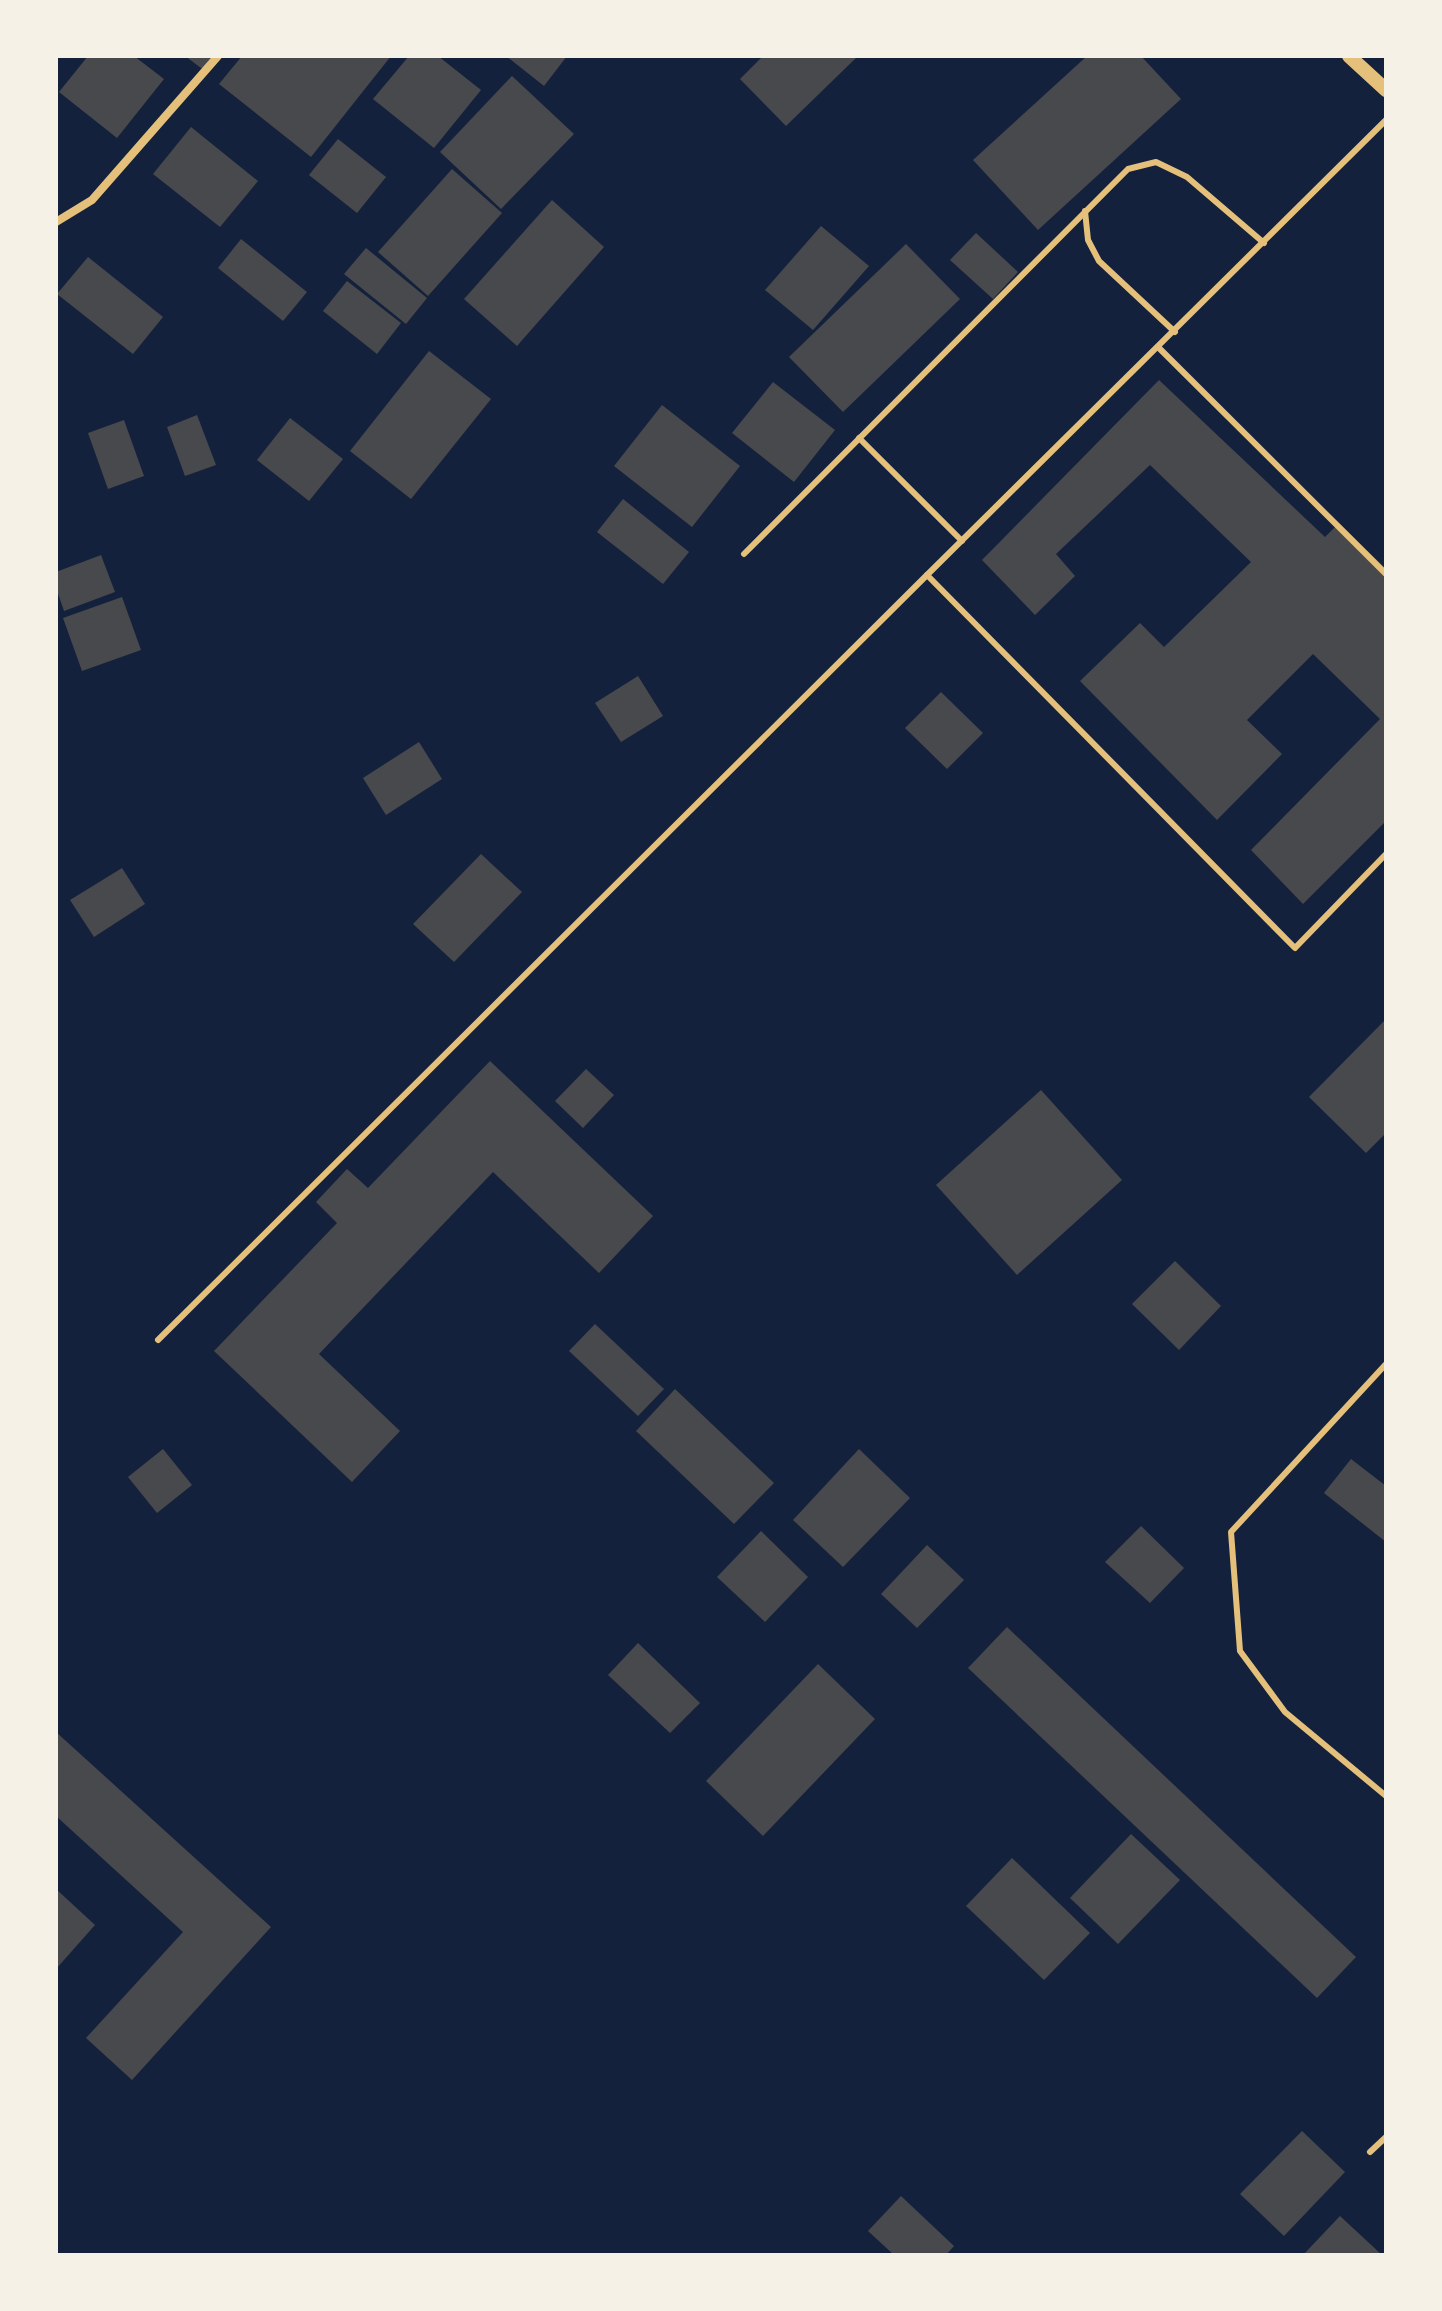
<svg xmlns="http://www.w3.org/2000/svg" width="1442" height="2311" font-family="'Sofia Sans Condensed',sans-serif">
<rect width="100%" height="100%" fill="#14213d"/>
<g fill="#48494c">
<polygon points="88,56 134,56 164,79 117,138 59,92"/>
<polygon points="185,56 217,56 205,71"/>
<polygon points="242,56 391,56 311,157 219,84"/>
<polygon points="409,56 438,56 481,90 434,148 373,99"/>
<polygon points="506,56 567,56 544,86"/>
<polygon points="763,56 858,56 786,126 740,79"/>
<polygon points="1087,56 1141,56 1181,99 1038,230 973,160"/>
<polygon points="512,76 574,134 501,209 440,152"/>
<polygon points="191,127 258,181 220,227 153,174"/>
<polygon points="338,139 386,177 357,213 309,175"/>
<polygon points="452,169 502,213 428,296 378,252"/>
<polygon points="552,200 604,247 517,346 464,299"/>
<polygon points="821,226 869,266 813,330 765,290"/>
<polygon points="976,233 1018,272 993,299 950,260"/>
<polygon points="241,239 307,292 283,321 218,268"/>
<polygon points="906,244 960,299 843,412 789,357"/>
<polygon points="366,248 427,298 406,324 344,274"/>
<polygon points="88,257 163,317 133,354 57,294"/>
<polygon points="347,281 401,323 377,354 323,311"/>
<polygon points="429,351 491,399 411,499 350,451"/>
<polygon points="1159,380 1325,537 1339,523 1386,569 1386,821 1303,904 1251,850 1380,719 1313,654 1247,720 1282,754 1217,820 1080,681 1140,623 1164,647 1251,562 1150,465 1056,554 1075,576 1035,615 982,560"/>
<polygon points="773,382 835,430 794,482 732,433"/>
<polygon points="662,405 740,466 692,527 614,466"/>
<polygon points="197,415 216,465 185,476 167,427"/>
<polygon points="290,418 343,459 309,501 257,460"/>
<polygon points="124,420 144,476 108,489 88,433"/>
<polygon points="623,499 689,552 663,584 597,532"/>
<polygon points="101,555 115,592 64,611 56,588 56,572"/>
<polygon points="122,597 141,650 82,671 63,618"/>
<polygon points="638,676 663,716 621,742 595,703"/>
<polygon points="941,692 983,733 947,769 905,728"/>
<polygon points="419,742 442,779 386,815 363,778"/>
<polygon points="481,854 522,892 454,962 413,924"/>
<polygon points="122,868 145,904 94,937 70,900"/>
<polygon points="1386,1019 1386,1133 1366,1153 1309,1097"/>
<polygon points="490,1061 653,1216 599,1273 493,1172 319,1354 400,1431 352,1482 214,1351 337,1223 316,1202 347,1169 368,1188"/>
<polygon points="586,1069 614,1095 583,1128 555,1101"/>
<polygon points="1041,1090 1122,1180 1017,1275 936,1185"/>
<polygon points="1175,1261 1221,1306 1179,1350 1132,1304"/>
<polygon points="595,1324 664,1389 638,1416 569,1351"/>
<polygon points="675,1389 774,1483 734,1524 636,1431"/>
<polygon points="163,1449 192,1485 157,1513 128,1477"/>
<polygon points="859,1449 910,1498 843,1567 793,1520"/>
<polygon points="1351,1459 1386,1486 1386,1542 1324,1493"/>
<polygon points="1141,1526 1184,1568 1150,1603 1105,1562"/>
<polygon points="761,1531 808,1577 765,1622 717,1577"/>
<polygon points="927,1545 964,1580 917,1628 881,1594"/>
<polygon points="1007,1627 1356,1957 1317,1998 968,1668"/>
<polygon points="638,1643 700,1703 670,1733 608,1675"/>
<polygon points="818,1664 875,1719 763,1836 706,1781"/>
<polygon points="56,1732 271,1927 132,2080 86,2038 183,1932 56,1816"/>
<polygon points="1131,1834 1180,1880 1118,1944 1070,1898"/>
<polygon points="1012,1858 1090,1933 1044,1980 966,1906"/>
<polygon points="56,1889 95,1925 56,1969"/>
<polygon points="1302,2131 1345,2172 1284,2236 1240,2194"/>
<polygon points="901,2196 954,2246 946,2255 894,2255 868,2231"/>
<polygon points="1340,2216 1382,2255 1303,2255"/>
</g>
<g fill="none" stroke-linecap="round" stroke-linejoin="round">
<g stroke="#e5c07b" stroke-width="6">
<polyline points="1386,120 927,575 1295,948 1386,854"/>
<polyline points="1085,211 1088,240 1099,261 1175,332"/>
<polyline points="1159,348 1386,574"/>
<polyline points="859,438 962,541"/>
<polyline points="744,554 1128,169 1156,162 1187,177 1264,243"/>
<polyline points="158,1340 927,575"/>
<polyline points="1386,1364 1231,1532 1240,1651 1285,1712 1386,1796"/>
<polyline points="1370,2152 1386,2137"/>
</g>
<polyline stroke="#e5c07b" stroke-width="8" points="56,222 92,200 218,56"/>
<polyline stroke="#e5c07b" stroke-width="14" points="1349,56 1386,90"/>
</g>
<rect width="1442" height="2311" fill="none" stroke="#f6f1e7" stroke-width="116"/>
</svg>
